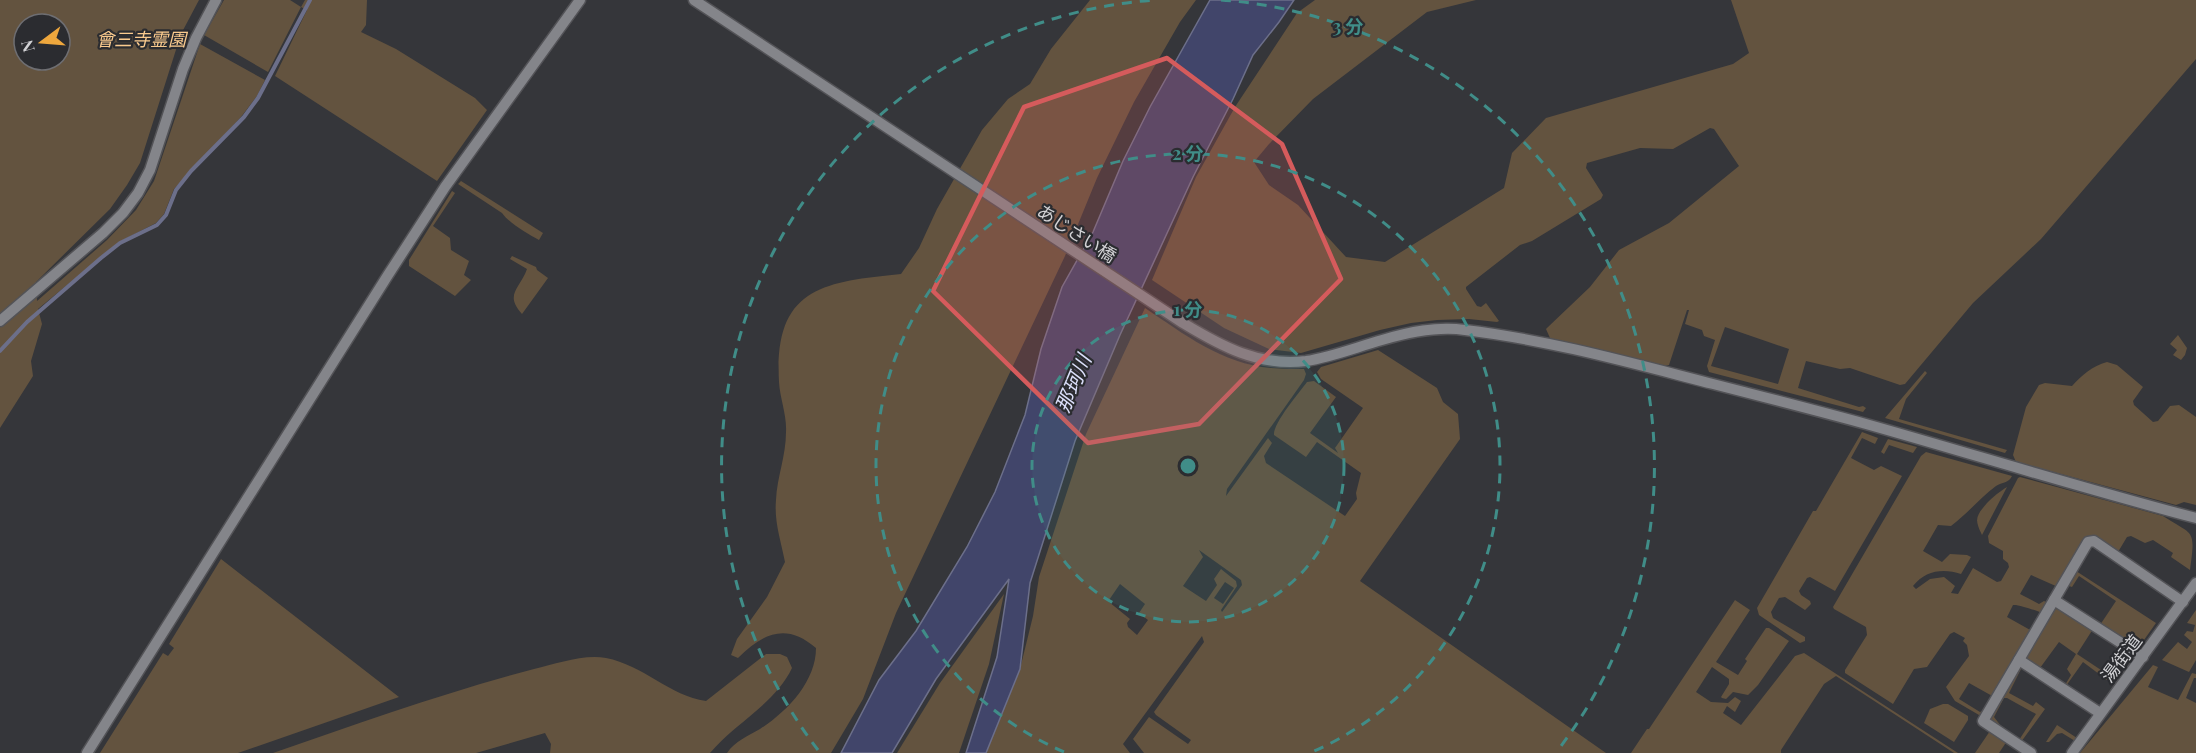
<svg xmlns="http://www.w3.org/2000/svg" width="2196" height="753" font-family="'Playfair Display','Noto Sans JP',serif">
<rect width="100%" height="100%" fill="#35363a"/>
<g fill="#63533f" fill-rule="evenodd">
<path d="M0,0H199L181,34L140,163L127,185L110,209L36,282L37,301L107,240L136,210L154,181L200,44L265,80L257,96L241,117L174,189L164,214L156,223L119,242L38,309L42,324L31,361L33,376L0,428ZM24,24H60V60H24Z"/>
<polygon points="224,0 290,0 301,7 305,0 367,0 366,25 361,32 396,49 475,98 487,110 437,181 275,76 307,10 301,7 268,72 204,35"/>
<path d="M1090,0H1196L1180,22L1134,102L1097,178L1065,256L896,613L863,699L831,753H727C735,741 748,736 760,729C788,711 816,681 816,648C787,623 764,632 738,658L731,655L737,639L767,597L785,562C781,541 774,522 776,500C777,477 786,456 786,432C787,415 780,399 779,382C774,288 822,282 901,274L919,248L937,209L982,130L1008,99L1030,84L1051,49Z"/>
<path d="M1315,0H1476L1427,12L1313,99L1269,144L1254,162L1269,185L1298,205L1346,257L1385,262L1504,188L1512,153L1546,118L1733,64L1749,53L1731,0H2196V59L2041,239L1973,303L1905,384L1900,385L1850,368L1840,369L1806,361L1798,388L1859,407L1863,406L1866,408L1863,412L1709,372L1707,366L1715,340L1704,336L1702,330L1685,324L1689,310H1687L1669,365L1660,367L1558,342L1550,338L1546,329L1548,327L1590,287L1619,250L1669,223L1739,166L1714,129L1710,128L1673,149L1640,148L1587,163L1586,168L1603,195L1601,199L1532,241L1520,245L1466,287V289L1477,306L1481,307L1486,303L1499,321L1497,322L1469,319L1437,320L1411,323L1380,330L1301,353L1269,349L1224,328L1152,280L1196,177L1235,107L1297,13ZM1725,327L1789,349L1778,384L1711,366Z"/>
<path d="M461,181L543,233L539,240C528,234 509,223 502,213L458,184Z"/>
<polygon points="452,191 455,193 433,226 450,238 451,250 469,261 464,275 471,280 455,296 409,266 409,260"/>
<path d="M512,256L536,267L537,270L548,278L522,314C504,294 520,289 527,269L510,259Z"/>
<path d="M1145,308C1184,334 1222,364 1271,368C1282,369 1293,369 1304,369L1306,374L1304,380L1227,489L1226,496L1268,438L1272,443L1264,456L1266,463L1345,516L1357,499L1356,493L1361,473L1317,442L1306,457L1274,435C1273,423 1299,393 1307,382L1314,381L1336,397L1310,433L1338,453L1335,448L1363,408L1321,379L1317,372L1321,367L1378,350L1437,388L1443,402L1458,414L1460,439L1360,581L1606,753H1144L1133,739L1149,717L1188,744L1191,740L1156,715L1154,712L1204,642L1202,636L1123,744L1130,753H986L1020,669L1033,616L1039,577L1086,434ZM1199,550L1241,580L1242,585L1222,612L1221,610L1237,586L1236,581L1221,569L1214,579L1217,585L1206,601L1183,586L1203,557ZM1225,582L1234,588L1223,604L1214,598ZM1120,584L1145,604L1139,613L1148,620L1137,635L1128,627L1127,623L1130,619L1109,602V600Z"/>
<polygon points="2178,335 2187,348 2185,355 2181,360 2173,355 2177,350 2170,344"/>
<path d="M2107,362L2117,365L2143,387L2133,401L2134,405L2153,422L2158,421L2170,406L2179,405L2196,417V505L2184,502L2176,505L2016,462L2013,455L2026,407L2039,385L2045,383L2072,386C2082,375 2092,366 2107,362Z"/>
<polygon points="1925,371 1927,373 1906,399 1899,419 2007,450 2005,453 1885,418"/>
<polygon points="1862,432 1878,438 1875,444 1862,438 1851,458 1874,470 1881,466 1902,476 1835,591 1810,577 1807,578 1799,591 1801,595 1810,601 1811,604 1805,610 1785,597 1779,598 1771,612 1773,618 1805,637 1805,641 1800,643 1759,615 1757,608 1813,511 1816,511"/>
<polygon points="1888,439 1917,447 1913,453 1889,445 1884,454 1881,452"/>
<path d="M1926,452L2012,476C2009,483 2002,482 1996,486C1980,498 1967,514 1951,526L1938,525L1923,551L1942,562L1950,554L1967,555L1971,557L1961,574C1944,568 1925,570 1913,586L1916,589L1930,579L1944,577L1955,586L1951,593L1958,594L1973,568L1997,582L2001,581L2009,567L2008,563L2003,559V551L1989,543L1988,536L2018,478L2020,477L2163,516C2193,536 2196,527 2190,570L2171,557L2173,553L2153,540L2145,543L2131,536L2127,537L2118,552L2094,538L2058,587L2031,575L2020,594L2039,604L2044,601L2048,603L2042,613C2037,611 2018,604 2013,605L2007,617L2032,631L1994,697L1969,683L1959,699L1980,712L1984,710L1985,713L1979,715L1955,701L1946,687L1969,656L1967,645L1963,641L1965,638L1954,632L1950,634L1927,667L1914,669L1893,704L1845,673V670L1867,635L1866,627L1834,609L1833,607L1921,456Z"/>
<path d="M2007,487L1982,535C1974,519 1976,516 1987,503C1994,496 1999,492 2007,487Z"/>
<polygon points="221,559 399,697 238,753 100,753 163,653 168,656 174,648 169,644"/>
<polygon points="2076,571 2156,623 2139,647 2133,647 2100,625 2116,601 2079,576 2072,587 2069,586 2062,597 2060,596"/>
<polygon points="1004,594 989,664 959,753 897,753 940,683"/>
<polygon points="1735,600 1750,610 1716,662 1738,675 1747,661 1745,659 1766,628 1769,628 1789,641 1758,685 1748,695 1733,692 1726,699 1722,698 1721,697 1729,684 1729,679 1712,667 1696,692 1711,702 1728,703 1735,697 1741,701 1735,712 1727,706 1723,713 1741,725 1795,656 1804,653 1958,753 1954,753 1836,676 1824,684 1781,750 1781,753 1631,753 1647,729 1649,729"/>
<polygon points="2055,607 2059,607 2093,629 2077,654 2110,676 2107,680 2083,662 2066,686 2065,685 2071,675 2067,669 2076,654 2059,642 2040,668 2028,661 2026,656"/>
<polygon points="2196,610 2196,660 2189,672 2162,660 2178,642 2187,649 2192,642 2184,635 2187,631 2193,632 2195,625 2187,623"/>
<path d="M766,654H780L787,657L792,668C775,704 735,723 710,753H550L551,744L545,733L476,753H273C360,723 446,692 534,669C556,664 583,654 606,658C643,665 670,696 706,701Z"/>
<polygon points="2153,665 2158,667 2148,687 2178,700 2192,673 2196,674 2196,678 2194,678 2186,698 2196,703 2196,753 2080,753"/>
<polygon points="2020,668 2021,669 2009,693 2033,706 2036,702 2045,709 2021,742 2019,740 2036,714 2007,698 2004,698 1994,717 2001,726 1991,720 1990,717"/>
<polygon points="1943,704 1948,704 1968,716 1968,720 1954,742 1924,723 1930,709"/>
<polygon points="2057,725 2077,738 2075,741 2062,733 2057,734 2049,742 2046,742"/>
<polygon points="1990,731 2007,741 1999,753 1975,753"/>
</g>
<polygon fill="#41456a" stroke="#6c6f8a" stroke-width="1.5" points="1210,0 1294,0 1279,22 1253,55 1233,99 1193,177 1120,335 1075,441 1030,583 1020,669 986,753 966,753 997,657 1009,579 936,679 892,753 841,753 879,680 916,631 967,547 995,492 1025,415 1041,349 1062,287 1093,232 1123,161 1150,107"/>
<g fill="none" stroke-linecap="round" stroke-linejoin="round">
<polyline stroke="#6c6f8a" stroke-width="4" points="0,351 27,322 101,258 120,243 157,225 166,215 176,190 191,171 244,117 258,98 310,0"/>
<g stroke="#535357" stroke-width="13">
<g id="minor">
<path d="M694,0L1183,323C1221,346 1259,367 1306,361C1332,357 1357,347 1382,340C1409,332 1437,326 1465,330C1549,340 1631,363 1713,384C1764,397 1815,410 1866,424C1976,455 2085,489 2196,518"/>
<polyline points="0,321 103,233 123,213 138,193 150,170 183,69 196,38 216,0"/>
<polyline points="2054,600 2143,657"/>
<polyline points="2019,660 2100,713"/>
<polyline points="87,753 388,275 445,187 580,0"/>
<polyline points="2031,753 1983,721 2088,542 2094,541 2183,602"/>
<polyline points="2072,753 2196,583"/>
</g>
</g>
<use href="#minor" stroke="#84858a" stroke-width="10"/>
</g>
<path fill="#d55b5c" fill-opacity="0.2" stroke="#d55b5c" stroke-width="4.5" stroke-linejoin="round" d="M1167,58L1282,144L1341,279L1199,424L1088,443L933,291L1024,107Z"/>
<circle cx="1188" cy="466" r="156" fill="#408d88" fill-opacity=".12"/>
<g fill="none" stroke="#408d88" stroke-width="3" stroke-dasharray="10 8">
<circle cx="1188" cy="466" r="156"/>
<path d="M1064 752A312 312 0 1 1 1312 752"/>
<path d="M818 750A467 467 0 0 1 1155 0M1221 0A467 467 0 0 1 1558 750"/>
</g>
<g text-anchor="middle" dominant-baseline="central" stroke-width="4.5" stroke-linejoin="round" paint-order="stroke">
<g font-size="18" font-style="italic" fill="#f9ca8e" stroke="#2b2c30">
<text x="141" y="39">會三寺霊園</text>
</g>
<g font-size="18" fill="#d2d2d5" stroke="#2b2c30">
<text transform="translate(1077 233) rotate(33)">あじさい橋</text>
<text transform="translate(2121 658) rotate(-53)">湯街道</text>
</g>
<g font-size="20" font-style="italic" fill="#dce0fb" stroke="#2b2c30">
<text transform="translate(1072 383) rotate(-67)">那珂川</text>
</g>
</g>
<circle cx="1188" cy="466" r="9" fill="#408d88" stroke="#2b2c30" stroke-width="3"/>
<g font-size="18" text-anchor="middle" font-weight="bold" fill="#408d88" stroke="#2b2c30" stroke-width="4.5" stroke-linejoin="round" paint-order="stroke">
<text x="1348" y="33">3 分</text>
<text x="1188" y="160">2 分</text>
<text x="1188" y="316">1 分</text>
</g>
<g transform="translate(42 42) rotate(254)"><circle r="28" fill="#2b2c30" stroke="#6e6e72" stroke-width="1.5"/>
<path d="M0-4.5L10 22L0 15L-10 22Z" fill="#eea73d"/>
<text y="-9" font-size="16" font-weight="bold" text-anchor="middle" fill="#d2d2d5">N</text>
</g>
</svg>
